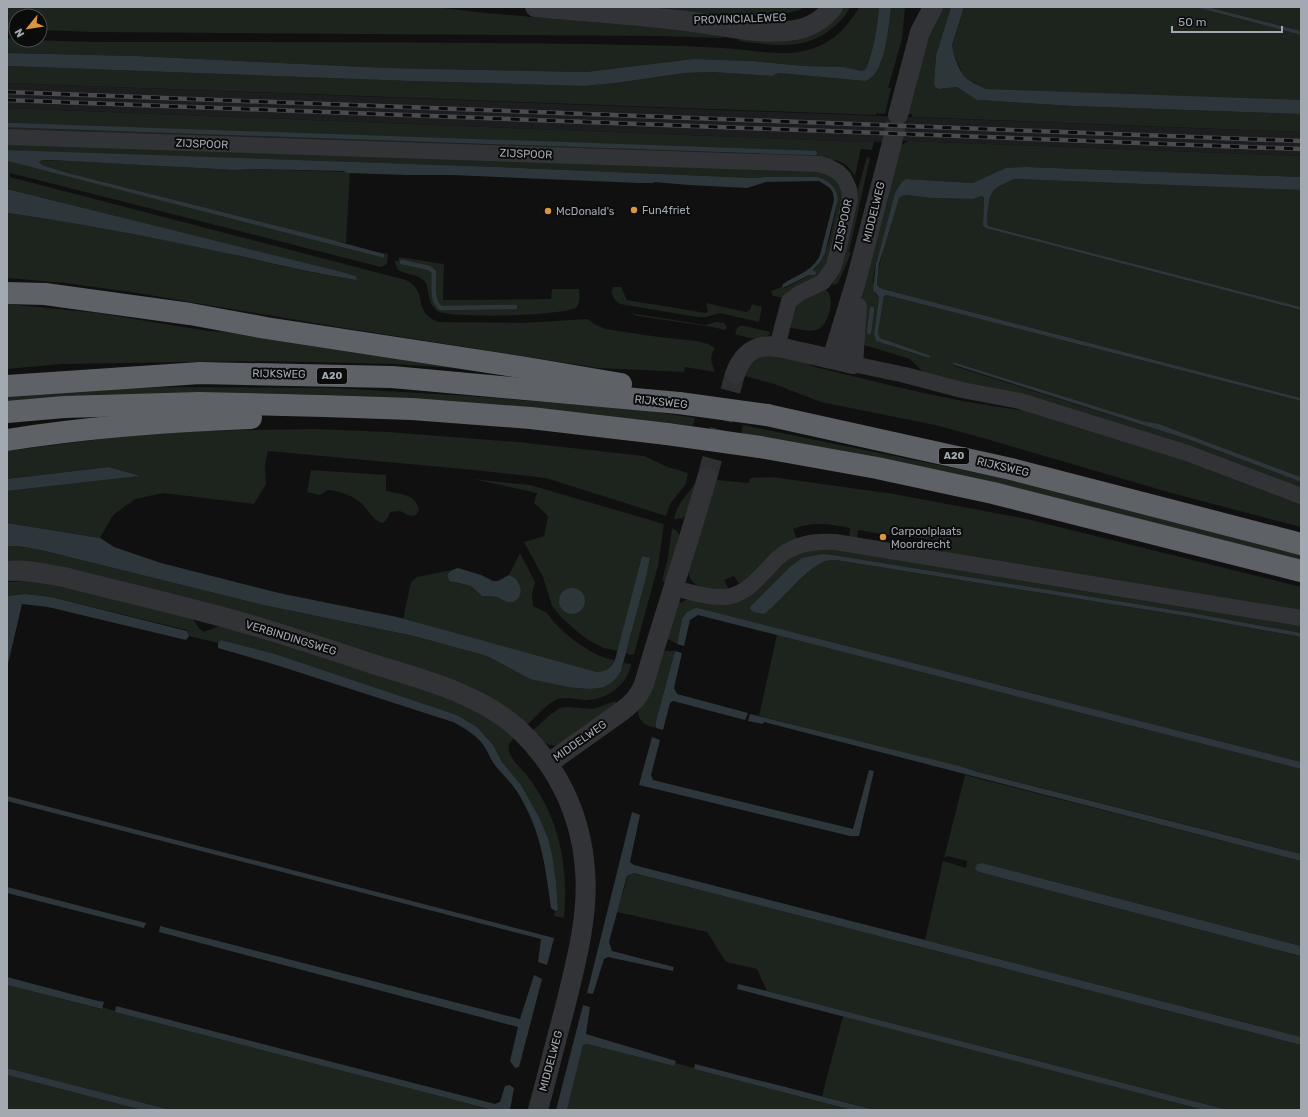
<svg xmlns="http://www.w3.org/2000/svg" width="1308" height="1117" font-family="Rubik,sans-serif">
<rect width="100%" height="100%" fill="#101011"/>
<polygon fill="#1c1d1e" points="7,83 1301,132 1301,156 908,141 862,142 7,108"/>
<g fill="#1d231d">
<polygon points="7,7 434,7 486,13 723,33 723,37 719,38 660,36 93,32 40,30 40,16 16,16 16,29 7,29"/>
<path d="M642,7H805C776,25 678,10 642,7Z"/>
<path d="M840,7H850C847,14 841,21 835,26C806,52 774,45 739,41V34L767,36Z"/>
<path d="M859,7H879C877,29 874,48 866,69L863,71L844,67L804,66L753,61L693,59L586,72L387,68L136,56L7,53V38L16,39V40C47,40 79,42 111,42C268,42 426,42 583,44C629,45 676,45 722,48C747,49 774,56 799,52C826,48 847,30 859,7Z"/>
<polygon points="891,7 905,7 902,39 888,88 891,88 885,114 876,113 876,115 7,83 7,66 410,81 584,86 616,83 685,73 712,72 772,76 778,73 865,81 881,62 888,33"/>
<polygon points="940,7 951,7 936,55 934,83 939,89 957,87 977,100 1073,106 1301,114 1301,132 912,117 912,114 905,115 911,90 915,90 925,42"/>
<polygon points="964,7 1195,7 1301,35 1301,101 986,89 964,77 952,50 952,45"/>
<polygon points="1208,7 1301,7 1301,31"/>
<path d="M7,108L862,142L874,141L872,150L861,149L855,176C848,165 841,160 828,159L7,132Z"/>
<polygon points="908,141 1301,156 1301,177 1026,167 973,183 906,179 895,193 876,264 873,280 875,293 879,297 874,334 876,341 929,358 930,357 880,338 878,333 884,296 886,295 1301,401 1301,477 1158,424 1143,421 953,362 954,366 1190,440 1301,482 1301,491 923,372 910,359 861,344 862,283 900,146"/>
<path d="M7,142L814,168L837,179L844,193L829,261L822,274L784,298L773,296L771,291L782,287L785,288L812,274C815,267 822,261 825,253C830,241 838,207 837,194L820,178L764,177L754,178L499,167L24,151L7,150Z"/>
<polygon points="867,157 870,158 849,252 851,253 838,283 834,285 831,283 855,207 857,192"/>
<path d="M7,160L384,258V254L374,251L388,254L387,264L381,267L10,173V177L406,280C426,291 416,303 427,315C430,318 434,320 438,322L521,323L588,319L594,324L605,329L659,337L697,341L708,344L715,348C709,359 711,360 715,372L685,367L684,372L598,368L338,327L137,293L65,283L7,278V213C75,222 143,234 210,249C259,260 306,273 356,280V276L7,189Z"/>
<polygon points="40,160 91,162 235,170 250,169 350,172 346,243 324,239 310,234 68,173 42,165 39,162"/>
<path d="M1014,179L1301,190V307L988,226C987,220 987,215 988,210C990,187 996,188 1014,179Z"/>
<path d="M906,195L931,198L973,199L982,196L984,198L983,225L985,228L1301,310V398L883,289C881,288 878,286 877,283C876,273 894,203 900,197C902,195 903,195 906,195Z"/>
<path d="M399,257L444,264L443,300L551,299L552,289H579C580,294 580,303 577,307C567,316 448,319 437,311C428,304 429,292 426,283C420,274 407,275 398,270L395,263V261H398Z"/>
<path d="M613,287H621L627,300L706,313L708,311L706,303L746,312L750,310L752,304L762,307L759,322L720,313L707,317H697L620,304C614,300 610,295 613,287Z"/>
<path d="M824,289C837,294 829,324 819,329C809,333 798,329 788,327C793,300 801,299 824,289Z"/>
<polygon points="7,304 98,313 208,331 247,333 484,370 393,364 262,361 62,364 7,369"/>
<polygon points="630,313 705,325 716,322 724,323 727,327 725,330 713,327 637,316"/>
<path d="M741,326H745L771,332C764,344 745,337 735,334L737,328Z"/>
<path d="M772,355L806,362L811,366C883,383 955,403 1029,411L1218,471L1301,503V527L1175,494L983,438L935,425L821,402L774,384L745,376C749,364 758,356 772,355Z"/>
<path d="M176,387L334,388L471,396L644,410L695,418L693,426C574,413 455,399 335,395C226,391 116,398 7,402V394L84,389Z"/>
<polygon points="743,425 997,477 1301,555 1301,561 741,433"/>
<polygon points="314,429 388,432 518,442 644,456 668,467 688,473 686,484 670,504 666,516 546,478 474,470 268,451 265,464 266,484 254,504 163,493 135,499 113,515 100,538 7,523 7,491 139,476 109,467 7,479 7,451 117,437 196,431"/>
<path d="M311,470L386,475V491C400,494 416,494 419,510L416,515L410,516L400,511L390,512L388,518L383,523C373,521 368,509 360,502C352,495 338,491 328,490L320,495L307,492Z"/>
<path d="M772,477L894,494L1027,519L1301,587V612L943,553V542L890,533L889,535L858,530L857,539L849,538L850,528C831,524 812,521 793,529L797,539L740,585L734,576L724,580L729,590C710,588 687,592 688,565L717,480L749,483L750,478Z"/>
<polygon points="473,479 530,485 664,524 658,566 634,654 631,655 626,653 646,578 650,558 642,556 618,651 604,648 588,640 574,629 561,617 552,606 543,577 524,542 544,536 548,516 534,503 537,493"/>
<path d="M695,483L688,514L683,518L674,519C677,503 687,496 695,483Z"/>
<polygon points="672,528 677,531 679,535 668,582 662,581 668,557"/>
<path d="M7,546H18L41,550L263,605L414,636L487,656L530,679L621,671L624,663L631,664C628,685 606,700 586,700C577,700 567,696 558,699C548,702 534,719 525,727L508,713L7,562Z"/>
<path d="M823,548L1301,624V633L1192,613L833,555L823,554L778,603C789,591 811,565 827,560C830,560 833,560 836,560L1192,617L1301,637V762L702,609L682,619L677,644L666,638L677,604L686,600L750,595C768,582 781,561 801,552C808,549 816,549 823,548Z"/>
<path d="M520,553L535,582L532,594L533,606C537,608 543,610 547,613C551,617 553,622 557,625C570,639 596,658 615,660C611,669 606,671 597,672L403,619L411,582L417,577L451,570L448,573L456,583L471,586L482,596L497,597L507,602L519,598C522,587 519,580 509,575Z"/>
<path d="M27,581C83,588 138,605 193,619L199,628L204,632L222,625L302,649L469,705L515,737L509,744C508,748 509,752 511,756C514,762 520,767 525,773C530,779 535,786 539,793C562,831 568,874 564,918L554,916L555,911L558,910L556,882L552,855L548,838L539,817L521,785L502,762L493,745L477,727L457,715L275,654L222,640L218,643L189,636L187,630L51,597L25,594L7,596V582Z"/>
<polygon points="777,635 1301,769 1301,854 759,716"/>
<path d="M664,651H675L656,721V728C645,725 639,723 638,711Z"/>
<path d="M615,701L618,706L561,745C547,747 541,741 531,732L550,715L560,708L567,707L593,709Z"/>
<polygon points="965,775 1301,861 1301,946 982,863 977,864 979,872 1301,956 1301,1037 925,940 943,861 966,868 967,861 947,856 944,858"/>
<polygon points="634,873 1301,1045 1301,1110 1228,1110 767,991 757,969 726,962 707,932 617,912 628,876"/>
<polygon points="7,985 101,1009 102,1007 115,1011 115,1012 493,1110 171,1110 7,1068"/>
<polygon points="843,1016 1204,1110 875,1110 822,1096"/>
<polygon points="587,1044 674,1066 675,1063 694,1068 694,1069 852,1110 567,1110 583,1045"/>
<polygon points="7,1075 142,1110 7,1110"/>
</g>
<g fill="#2d363a">
<path d="M879,7H891C889,25 885,76 865,81L778,73L772,76L712,72L685,73L616,83L584,86L410,81L7,66V53L136,56L387,68L586,72L693,59L753,61L804,66L844,67L862,71L866,69C874,48 877,29 879,7Z"/>
<path d="M951,7H964L952,45C952,52 960,73 966,78C971,82 980,86 986,89L1301,100V114L1073,106L977,100L957,87L939,89L935,87L934,83L936,55Z"/>
<polygon points="1195,7 1208,7 1301,31 1301,35"/>
<path d="M7,150L499,167L754,178L764,177H817C828,180 837,187 838,199L825,253L821,261L813,270L816,272L815,275H809L783,288L782,286L783,284C796,275 812,272 820,255L834,200L833,193L830,188L819,181L766,182L747,188L689,185L654,182V183H639L452,175H407L347,173L343,171L250,169L235,170L50,160H42L39,162L42,165L68,173L310,234L384,254V258L8,161L7,160Z"/>
<path d="M1026,167L1301,177V190L1014,179C996,188 990,187 988,210C987,215 987,220 988,226L1301,307V310L985,228L983,225L984,198L982,196L973,199L931,198L906,195L902,196L899,198L879,264L877,284L879,287L883,289L1301,398V401L886,295L884,296L878,333L880,338L931,356L929,358L876,341L874,334L879,297L873,290L876,264L895,193L902,182L906,179L973,183L1006,168Z"/>
<path d="M7,189L338,271L356,276L357,279L356,280C305,272 257,259 207,249C141,235 74,222 7,213Z"/>
<polygon points="953,362 1143,421 1159,424 1301,477 1301,482 1190,440 954,365"/>
<polygon points="109,467 140,476 7,491 7,479"/>
<path d="M7,523L100,538L114,547L161,563L279,593L397,617L597,672C606,671 611,669 615,660L642,556L650,558L646,578L621,671L617,677L611,683L604,687L590,689L568,687L530,679L487,656L414,636L263,605L41,550L18,546H7Z"/>
<path d="M823,554L833,555L1192,613L1301,633V637L1192,617L836,560C830,560 826,560 821,563C802,573 782,600 764,614L754,612L750,609V607L790,567L802,558Z"/>
<path d="M458,568L481,575L493,581H498L509,575L516,579L519,584L521,591L519,598L513,602H507L497,597L482,596L471,586L450,581C444,573 451,570 458,568Z"/>
<circle cx="572" cy="601" r="13"/>
<polygon points="25,594 51,597 187,631 189,636 186,640 48,607 22,604 7,668 7,596"/>
<polygon points="696,608 702,609 1301,762 1301,769 698,615 690,620 684,646 677,644 682,619 687,612"/>
<path d="M221,640L275,654L457,715L477,727L493,745L502,762L521,785L539,817L548,838L552,854L556,882L558,910L555,911L551,908C545,864 541,829 516,790C510,781 501,773 494,764C490,758 488,752 484,746C477,735 464,728 453,722L273,664L218,648V643Z"/>
<polygon points="675,651 682,653 674,688 677,694 748,713 745,720 673,701 670,703 663,730 656,728 656,721"/>
<polygon points="750,714 959,766 978,772 1301,854 1301,861 764,722 763,724 748,721"/>
<polygon points="652,737 660,740 651,775 653,780 853,829 869,770 874,771 859,836 850,836 639,785"/>
<polygon points="7,796 554,938 547,965 538,962 541,939 7,801"/>
<polygon points="632,812 640,815 630,862 634,865 1301,1037 1301,1045 634,873 627,876 609,942 612,951 674,967 673,971 608,957 604,959 593,994 587,993"/>
<polygon points="982,863 1301,946 1301,956 979,872 975,869 977,864"/>
<polygon points="7,887 146,923 144,928 7,893"/>
<polygon points="160,926 520,1019 534,975 542,979 519,1067 515,1068 510,1061 518,1027 159,932"/>
<polygon points="7,977 94,1000 104,1002 102,1009 7,985"/>
<polygon points="738,984 767,991 1228,1110 1204,1110 737,989"/>
<polygon points="583,1005 590,1007 586,1034 676,1061 674,1066 587,1044 583,1045 567,1110 556,1110"/>
<polygon points="116,1006 495,1104 500,1102 505,1086 510,1085 514,1088 510,1110 493,1110 115,1012"/>
<polygon points="695,1064 875,1110 852,1110 694,1069"/>
<polygon points="7,1068 171,1110 142,1110 7,1075"/>
</g>
<g fill="none" stroke-linecap="round" stroke-linejoin="round">
<g stroke="#2d363a" stroke-width="4.5">
<polyline points="7,125 815,153"/>
<path d="M402,262L429,268L434,272C434,283 431,302 441,308L515,307"/>
<polyline points="869,332 872,309"/>
</g>
<g stroke="#2d2f31" stroke-width="20" stroke-dasharray="20 10" stroke-linecap="butt">
<polyline points="892,143 898,115"/>
<polyline points="707,478 735,374"/>
</g>
<g stroke="#323336" stroke-width="16">
<polyline points="7,137 819,164 829,167 838,172 844,178 849,189 850,199 840,243 833,268 823,282 800,293 789,301 777,347"/>
<polyline points="853,364 905,375 962,390 1020,401 1187,453 1301,496"/>
<path d="M673,588C689,591 714,600 731,596C751,591 763,572 778,558C794,543 815,541 835,542L1301,618"/>
</g>
<g stroke="#323336" stroke-width="20">
<path d="M535,7C585,12 636,15 686,21C721,25 760,36 795,30C809,28 824,19 833,7"/>
<polyline points="898,115 920,32 933,7"/>
<polyline points="832,359 856,281 892,143"/>
<path d="M735,374C740,361 747,350 762,347C775,344 789,350 801,352C819,356 836,360 853,364L857,307"/>
<path d="M7,571C26,569 45,574 64,577C122,592 180,605 237,621C283,634 328,649 373,664C421,679 475,692 515,726C557,764 581,814 585,870C589,916 575,967 564,1011C555,1044 547,1077 538,1110"/>
<path d="M549,763L622,711C633,703 639,696 644,684C664,615 687,547 707,478"/>
</g>
<g stroke="#5e6166" stroke-width="22">
<polyline points="7,293 45,294 190,314 266,328 533,369 621,384"/>
<polyline points="7,386 200,373 392,377 679,403"/>
<polyline points="7,412 64,407 199,403 324,406 412,409 531,418 667,434"/>
<polyline points="767,415 1011,469 1301,544"/>
<path d="M7,440C88,427 169,421 251,418"/>
<polyline points="760,447 877,468 993,493 1301,571"/>
</g>
<g stroke="#494b4f" stroke-width="4.5">
<g id="rail">
<polyline points="7,92 1301,141"/>
<polyline points="7,100 1301,149"/>
</g>
</g>
<use href="#rail" stroke="#0b0b0c" stroke-width="3" stroke-dasharray="9" stroke-linecap="butt"/>
<g stroke="#5e6166" stroke-width="22">
<polyline points="679,403 767,415"/>
<polyline points="667,434 760,447"/>
</g>
</g>
<g fill="#da963f" stroke="#0b0b0c" stroke-width="1.5">
<circle cx="634" cy="210" r="4"/>
<circle cx="548" cy="211" r="4"/>
<circle cx="883" cy="537" r="4"/>
</g>
<g text-anchor="middle" dominant-baseline="central" stroke-width="4" stroke-linejoin="round" paint-order="stroke">
<g fill="#0b0b0c" stroke="#757a7f" stroke-width="1">
<rect x="317" y="368" width="30" height="16" rx="3"/>
<rect x="939" y="448" width="30" height="16" rx="3"/>
</g>
<g font-size="10" font-weight="bold" fill="#a3a9b0">
<text x="332" y="376">A20</text>
<text x="954" y="456">A20</text>
</g>
<g font-size="11" fill="#a3a9b0" stroke="#0b0b0c">
<text transform="translate(740 19) rotate(-2)">PROVINCIALEWEG</text>
<text transform="translate(202 144) rotate(2)">ZIJSPOOR</text>
<text transform="translate(526 154) rotate(2)">ZIJSPOOR</text>
<text transform="translate(874 212) rotate(-76)">MIDDELWEG</text>
<text transform="translate(843 225) rotate(-78)">ZIJSPOOR</text>
<text transform="translate(279 374) rotate(1)">RIJKSWEG</text>
<text transform="translate(661 402) rotate(6)">RIJKSWEG</text>
<text transform="translate(1003 467) rotate(13)">RIJKSWEG</text>
<text transform="translate(291 638) rotate(17)">VERBINDINGSWEG</text>
<text transform="translate(580 741) rotate(-35)">MIDDELWEG</text>
<text transform="translate(551 1061) rotate(-75)">MIDDELWEG</text>
</g>
<g font-size="11" fill="#a3a9b0" stroke="#0b0b0c" text-anchor="start">
<text x="642" y="210">Fun4friet</text>
<text x="556" y="211">McDonald's</text>
<text x="891" y="531">Carpoolplaats<tspan x="891" dy="13">Moordrecht</tspan></text>
</g>
</g>
<rect width="1308" height="1117" fill="none" stroke="#a3a9b0" stroke-width="16"/>
<g transform="translate(28 28) rotate(240)"><circle r="19" fill="#0b0b0c" stroke="#484a4e"/>
<path d="M0-3L7 15L0 10L-7 15Z" fill="#da963f"/>
<text y="-6" font-size="11" font-weight="bold" text-anchor="middle" fill="#a3a9b0">N</text>
</g>
<path d="M1172 26v6h110v-6" fill="none" stroke="#a3a9b0" stroke-width="2"/>
<text x="1178" y="26" font-size="12" fill="#a3a9b0" stroke="#0b0b0c" stroke-width="3" paint-order="stroke">50 m</text>
</svg>
